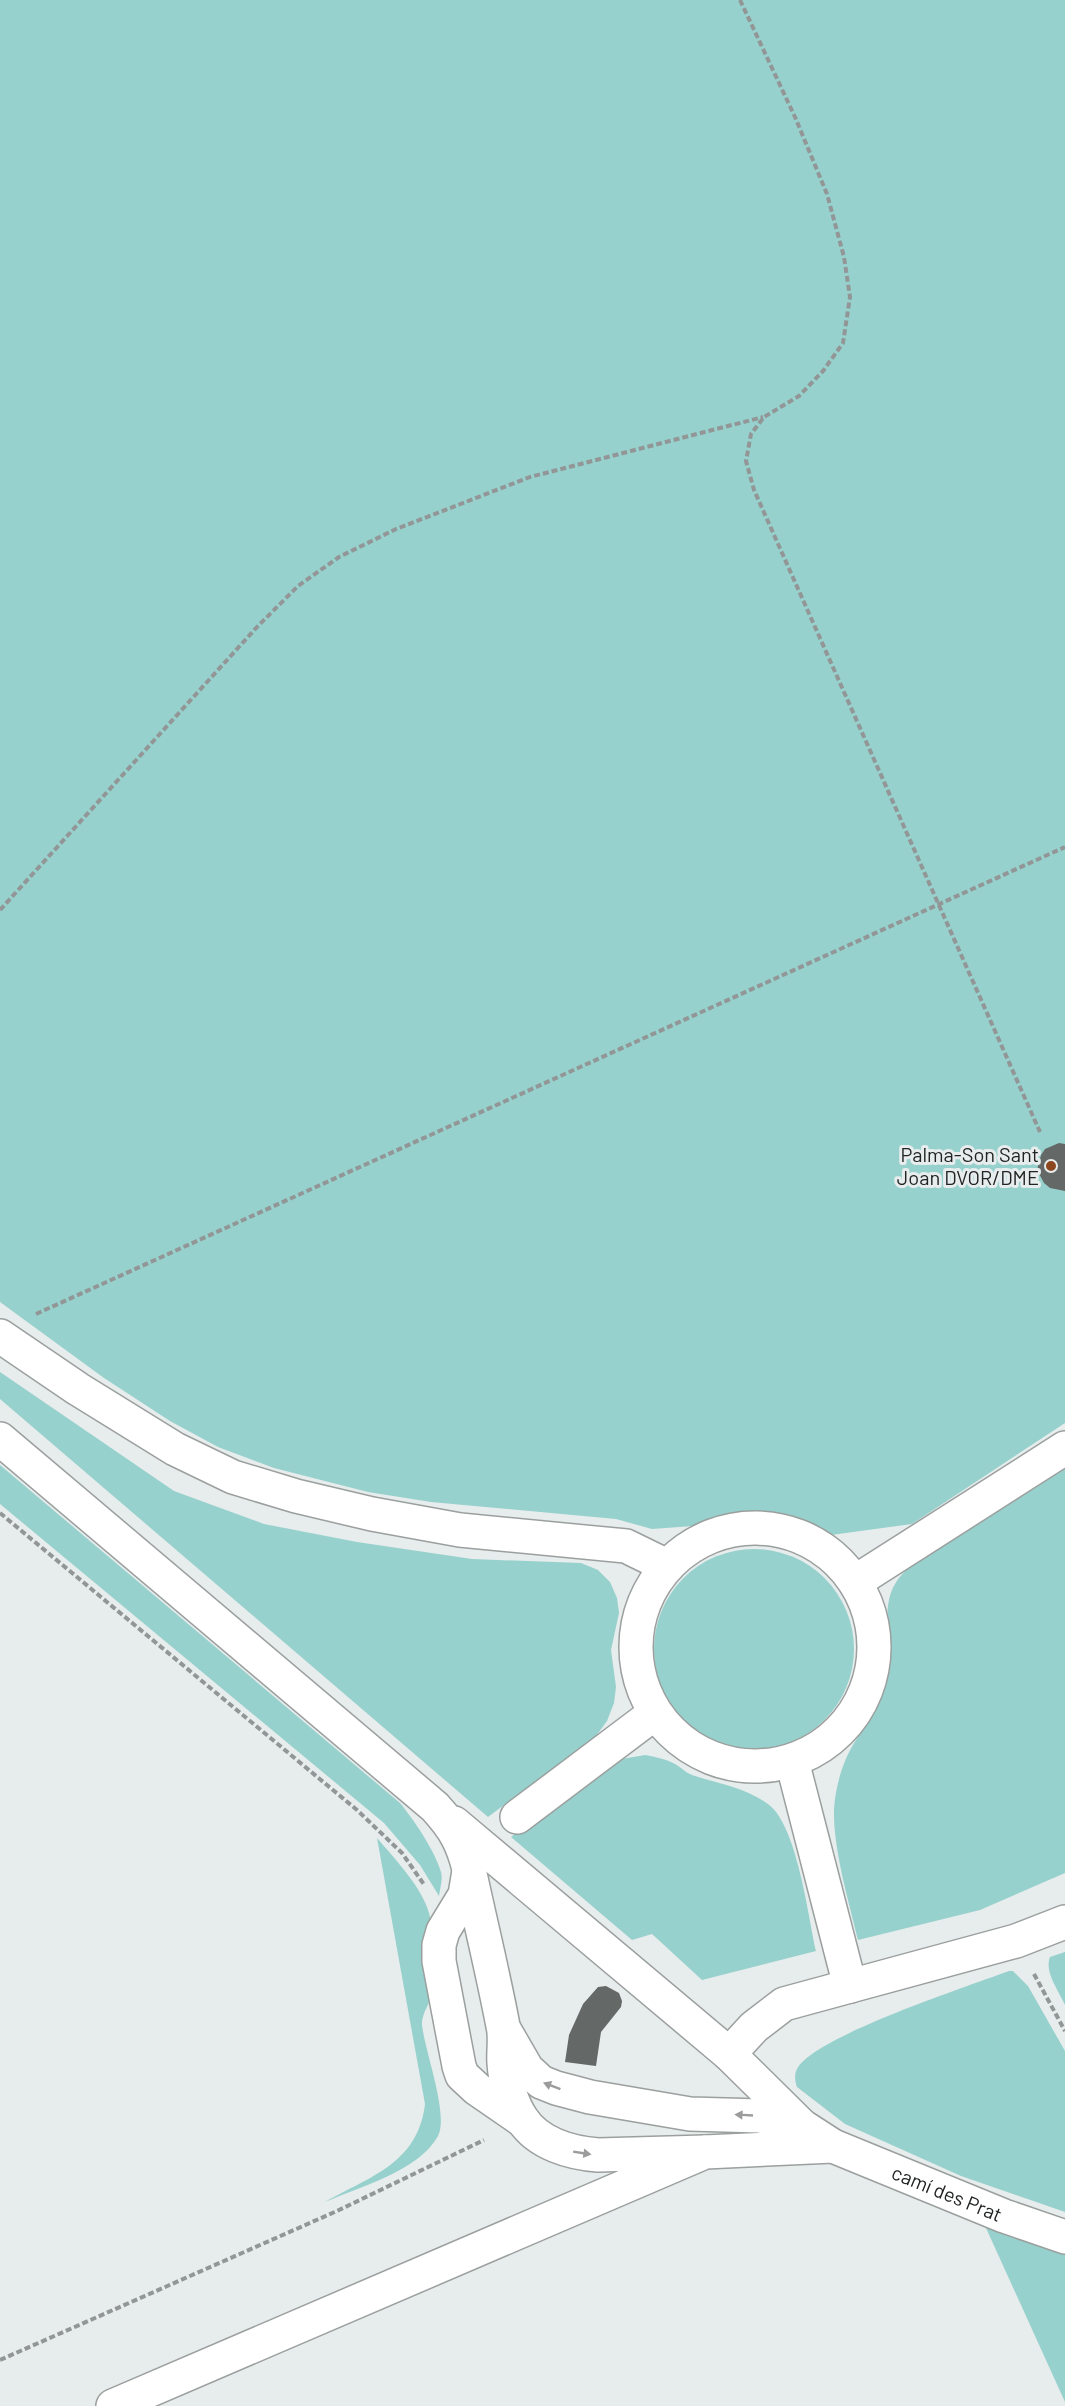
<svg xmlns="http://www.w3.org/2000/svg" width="1065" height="2406" font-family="Barlow,sans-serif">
<rect width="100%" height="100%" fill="#e7ecec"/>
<g fill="#97d1cd">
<polygon points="0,0 1065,0 1065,1423 912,1524 831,1535 779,1514 741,1511 693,1526 652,1529 616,1519 431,1502 368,1492 274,1468 218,1447 170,1421 104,1378 0,1302"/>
<polygon points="0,1372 174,1491 264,1524 357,1542 472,1559 581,1563 598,1570 610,1582 617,1598 619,1613 611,1650 616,1687 614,1703 607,1721 596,1736 488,1817 0,1399"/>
<path d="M0,1465L400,1803C414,1820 435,1851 441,1872C443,1880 440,1888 439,1896L420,1865L384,1823L0,1504Z"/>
<path d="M1065,1469V1873L980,1910L858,1940C849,1902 833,1849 834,1810C835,1789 842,1763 853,1745C864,1726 879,1712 884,1690C888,1676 890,1660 889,1645C886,1607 884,1584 918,1561Z"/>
<circle cx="754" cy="1649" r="100"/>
<path d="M645,1755C656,1757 666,1759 675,1764C682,1768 687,1774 695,1776C720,1784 746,1788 768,1804C797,1825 808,1915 816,1951L702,1980L652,1934L632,1940L511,1837L610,1761Z"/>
<path d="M377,1838C394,1858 422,1887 429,1913C433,1925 433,1981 431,1995C430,2005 421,2014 422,2025C425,2052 449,2115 438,2136C419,2171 359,2187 325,2202C371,2176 418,2163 425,2104Z"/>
<path d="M1065,1952V2005C1059,1991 1044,1972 1050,1957Z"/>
<path d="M1009,1971H1013L1028,1986L1065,2051V2212L961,2176L845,2124L797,2087C795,2081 794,2075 797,2069C813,2037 969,1986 1009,1971Z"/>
<polygon points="984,2224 1065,2252 1065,2402 986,2228"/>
</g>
<g fill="#646867">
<polygon points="1059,1143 1065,1144 1065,1191 1050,1188 1044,1183 1037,1170 1041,1155 1045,1149"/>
<polygon points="606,1986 619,1993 622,2001 621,2007 601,2032 596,2066 565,2062 569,2035 583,2004 598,1987"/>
</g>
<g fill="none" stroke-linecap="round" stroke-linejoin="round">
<g stroke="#9ba09f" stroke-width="36">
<g id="minor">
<polyline points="0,1336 78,1389 175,1449 233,1477 296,1496 372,1514 460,1530 626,1546 667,1566"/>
<path d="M0,1439L435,1807C454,1828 462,1841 469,1869C480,1921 493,1973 503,2026C506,2038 503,2051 504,2063C505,2081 512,2104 522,2119C538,2144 571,2153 598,2155L705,2152"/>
<circle cx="755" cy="1647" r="119"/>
<polyline points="855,1582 1065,1448"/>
<polyline points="792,1761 850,1986"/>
<polyline points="517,1817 655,1713"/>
<path id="s1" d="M454,1823L729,2054L802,2126L833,2146L1004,2216L1065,2237"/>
<polyline points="469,1871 465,1895 443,1931 439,1945 439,1961 459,2066 462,2075 477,2089 522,2120"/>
<polyline points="505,2031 527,2069 541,2082 556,2088 590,2097 690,2114 760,2116 802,2126"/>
<polyline points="729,2054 754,2027 784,2004 1016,1941 1065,1922"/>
<polyline points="113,2406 705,2152 833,2146"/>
</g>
</g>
<g stroke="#929696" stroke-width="4" stroke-dasharray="6 3" stroke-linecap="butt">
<polyline points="740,0 795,117 827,194 844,257 850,297 843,343 823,371 799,396 764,417 751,434 746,461 754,490 1040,1132"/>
<polyline points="0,910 257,627 298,586 339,557 396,529 530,477 763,417"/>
<polyline points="36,1314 1065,847"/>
<polyline points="0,1513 357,1810 402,1853 425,1886"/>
<polyline points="1034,1974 1065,2031"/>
<polyline points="0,2360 337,2211 484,2140"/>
</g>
<use href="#minor" stroke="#fff" stroke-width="33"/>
</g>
<defs><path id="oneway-solid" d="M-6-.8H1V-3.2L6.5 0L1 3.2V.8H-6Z" transform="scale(1.5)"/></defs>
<g fill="#9c9c9c">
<use href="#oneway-solid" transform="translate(552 2086) rotate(-159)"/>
<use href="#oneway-solid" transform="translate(744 2115) rotate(-177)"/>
<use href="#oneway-solid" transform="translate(582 2153) rotate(9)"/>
</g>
<circle fill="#8c471e" stroke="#e7ecec" stroke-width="2" cx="1051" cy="1166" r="6"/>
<g text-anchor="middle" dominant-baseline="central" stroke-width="6" stroke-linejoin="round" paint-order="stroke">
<g font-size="20" fill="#222424" stroke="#e7ecec" text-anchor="end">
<text x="1039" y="1154">Palma-Son Sant<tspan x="1039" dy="23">Joan DVOR/DME</tspan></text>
</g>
<g font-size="20" fill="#222424" stroke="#e7ecec">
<text stroke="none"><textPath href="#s1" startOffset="622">camí des Prat</textPath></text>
</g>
</g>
</svg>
